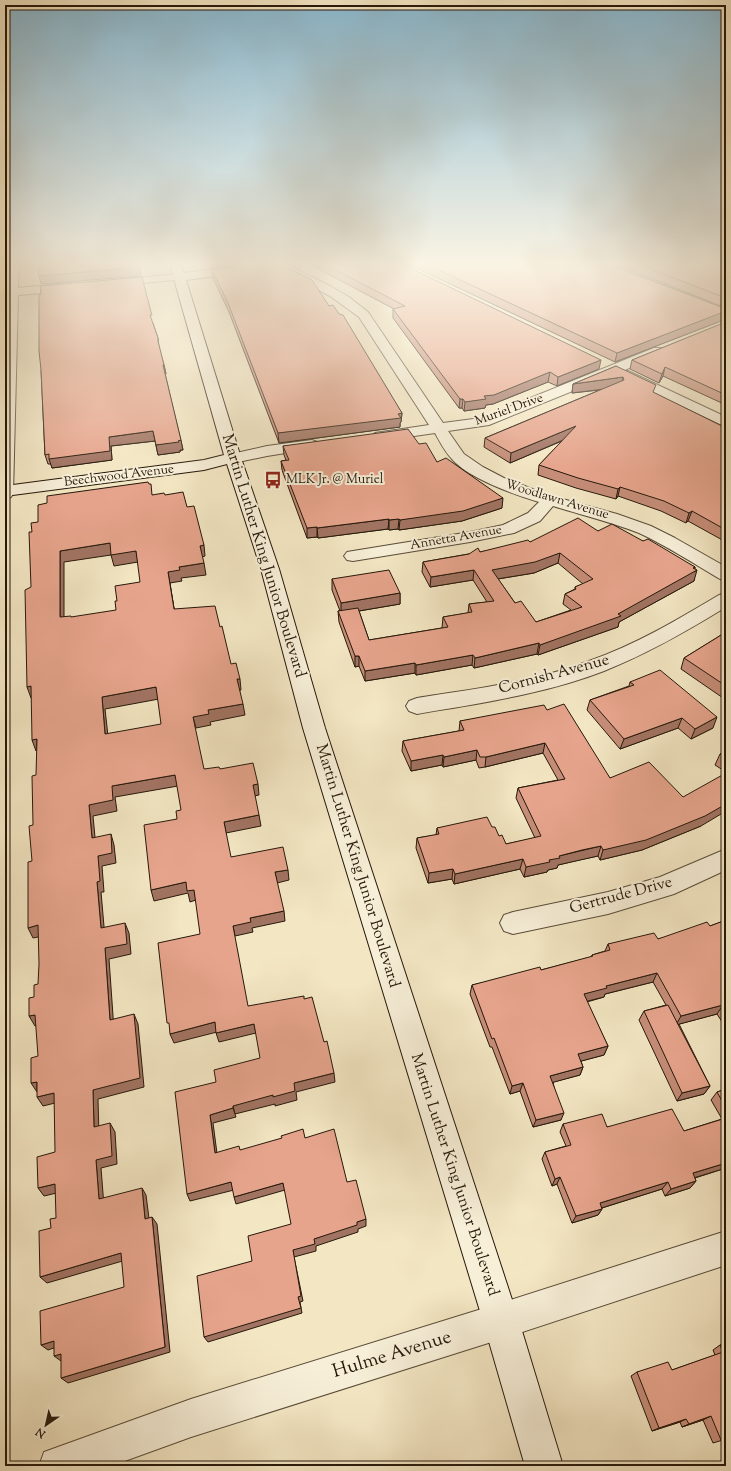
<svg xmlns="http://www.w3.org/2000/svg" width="731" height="1471" font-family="'Sorts Mill Goudy',serif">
<rect width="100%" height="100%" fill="#f3e6c3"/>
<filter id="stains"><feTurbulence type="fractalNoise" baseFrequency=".005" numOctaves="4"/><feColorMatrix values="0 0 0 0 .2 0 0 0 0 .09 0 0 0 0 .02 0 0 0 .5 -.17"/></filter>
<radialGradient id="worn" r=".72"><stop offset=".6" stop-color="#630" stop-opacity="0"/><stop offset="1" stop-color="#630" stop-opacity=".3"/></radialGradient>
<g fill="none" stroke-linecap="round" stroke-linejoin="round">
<g stroke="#594c38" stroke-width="2">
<g id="street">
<polygon points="8,265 19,265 18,288 70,283 74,285 76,287 74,289 70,291 18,295 13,494 11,497 5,499 5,289 6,289"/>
<path d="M274,265H287L328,285L349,297L368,312L443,423L481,418L654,348H664L666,351L664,354L489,425L448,431L464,454L483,467L504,478L548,495L617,514L651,526L675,538L726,567V581L720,579C693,563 667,546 639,533C611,522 582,515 553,506L540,521L514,533L470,542L353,561L347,560L344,556L347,552L353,551L470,532L503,525L528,513L539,502C515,495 468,478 452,459C445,452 440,442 435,433L380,441L375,439L372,436L375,433L429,425L359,317L330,296L275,267Z"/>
<polygon points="179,274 183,275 185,277 183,279 114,286 110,285 108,283 110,281 114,280"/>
<polygon points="628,371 726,417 726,427 623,378 621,375 623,372"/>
<polygon points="312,440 317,442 320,445 317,448 267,456 233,463 227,461 225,458 227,455 267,446"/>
<path d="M726,593V607C687,631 647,654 604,671C545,694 480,703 417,714L409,711L406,706L409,701L417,698C475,689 534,682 589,661C635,645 677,620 719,595Z"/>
<polygon points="726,849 726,870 674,894 608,914 513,934 504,931 500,923 504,915 513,912 608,892 660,877"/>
<polygon points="726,1231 726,1265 501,1339 191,1437 111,1466 39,1466 44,1452 191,1399 501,1303"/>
</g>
</g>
<g stroke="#26180a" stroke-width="2">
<polygon id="secondary" points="170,265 181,265 184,273 248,265 271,265 269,267 239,273 186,280 241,458 279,569 325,728 519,1321 563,1466 525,1466 483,1321 303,728 261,569 227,464 204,470 5,496 5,486 204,460 224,455"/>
</g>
<use href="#street" fill="#f7efd8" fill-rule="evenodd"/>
<use href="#secondary" fill="#f7efd8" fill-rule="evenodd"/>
</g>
<g fill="#c68d78" stroke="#26180a" fill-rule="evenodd">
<polygon points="290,265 300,265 300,270"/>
<polygon points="311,265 404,265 599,369 557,386 548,382 493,404 486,405 485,408 464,411 462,408 459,408 393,318 393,309 394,309"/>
<polygon points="410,265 612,265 726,309 726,319 615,362"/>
<polygon points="618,265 726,265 726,308"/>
<polygon points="212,270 329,306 402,413 401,422 400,423 400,427 279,443 229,312 213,278"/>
<polygon points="726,322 726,405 663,376 659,383 630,369 632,360"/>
<polygon points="153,323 158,338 159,348 164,365 166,374 165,374 183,450 180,450 180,452 158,455 155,441 111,446 112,460 52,468 51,464 48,464 45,455 41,370"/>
<polygon points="616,366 654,393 726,428 726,542 688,521 686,523 661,511 618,496 616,499 576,488 538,475 539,465 562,441 510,463 484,447 485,438 600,390 572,393 573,384"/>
<polygon points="419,444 437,462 502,508 462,521 399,530 398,529 389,530 388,529 318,538 317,537 307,538 282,470 281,461 286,460 284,455 283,446"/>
<path d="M598,531L643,541L695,567L694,581L619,622L618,627L538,655L537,654L474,668L472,665L416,675L415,673L365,681L359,666L355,667L339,622L338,611H340L332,590V579L400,593V604L359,611L369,640L442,628L443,617L468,613L469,604L487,602L473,580L430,587L422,572L423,562L480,552L530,542ZM558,563L583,584L575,587V589L565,594L563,604L571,610L536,622L515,603L498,579L534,573Z"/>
<polygon points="726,632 726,700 681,669 684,658"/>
<polygon points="630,682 713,728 691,739 678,728 620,749 587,710 590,700 629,686"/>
<polygon points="547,710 610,778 701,826 642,850 600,860 598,856 579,860 558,865 557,868 548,870 547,872 524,877 520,869 454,884 452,879 428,883 416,848 417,838 436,835 437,828 492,827 499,836 506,844 535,838 516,798 518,788 558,780 543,753 485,767 479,768 476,760 443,767 442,765 411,771 402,751 403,741 459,731 460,721"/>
<polygon points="726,750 726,772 715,765 720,754"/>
<polygon points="726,920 726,1028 717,1014 679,1024 710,1086 704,1094 677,1101 639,1020 644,1011 666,1005 653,982 605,994 604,997 587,1002 608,1046 604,1055 581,1061 583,1067 580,1075 553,1082 561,1120 533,1127 520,1091 510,1094 492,1047 490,1047 470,994 472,985 541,970 591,957 592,955 605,951 608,944 658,939 710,926"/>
<polygon points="726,1089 726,1168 695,1178 696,1181 690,1188 665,1196 662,1189 602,1208 602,1209 598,1215 572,1223 557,1184 552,1186 542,1159 545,1152 566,1146 560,1132 563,1124 684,1131 722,1119 711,1100 717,1092"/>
<polygon points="726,1343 726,1439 713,1443 703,1420 682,1427 680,1422 652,1431 631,1376 637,1372 672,1370 715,1355 713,1350 720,1345"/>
</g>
<g fill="#a17362" stroke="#26180a">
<polygon points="210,265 238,265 210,268"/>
<polygon points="139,267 141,276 41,284 39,276"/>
<polygon points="726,311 726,319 615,362 617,353"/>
<polygon points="601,360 599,369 557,386 558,377"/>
<polygon points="163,365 164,365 166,374 164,374"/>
<polygon points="665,367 663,376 659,383 662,374"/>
<polygon points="550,372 548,382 493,404 486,405 485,408 464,411 465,402 484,396"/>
<polygon points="623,377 621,387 572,393 573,384"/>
<polygon points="460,399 463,399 462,408 459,408"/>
<polygon points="402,413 401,422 400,423 400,427 279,443 278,433"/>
<polygon points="576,426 575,435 510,463 511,453"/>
<polygon points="153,431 155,441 111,446 112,460 52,468 49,459 109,437"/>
<polygon points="181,440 183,450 180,450 180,452 158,455 156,445"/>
<polygon points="620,487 618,496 616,499 618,489"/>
<polygon points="503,498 502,508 462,521 399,530 400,520"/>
<polygon points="692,511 688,521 686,523 689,513"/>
<polygon points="389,519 388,529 318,538 317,528"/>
<polygon points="399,519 398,529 389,530 389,520"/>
<polygon points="317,527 317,537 307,538 307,528"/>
<polygon points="110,543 136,551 138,562 114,566 111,555 64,562 64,628 60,617 60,551"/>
<polygon points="204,545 205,556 202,557 200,546"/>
<polygon points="560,553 558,563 534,573 491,580 492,570"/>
<polygon points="204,563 206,575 181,578 182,581 170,583 176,621 168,572 179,567"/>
<polygon points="695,567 694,572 697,570 694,581 619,622 618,627 538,655 540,645 618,614"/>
<polygon points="474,570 473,580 430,587 431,577"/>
<polygon points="400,593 400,604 341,614 341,603"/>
<polygon points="539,643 537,654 474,668 475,658"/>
<polygon points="473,655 472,665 416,675 416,665"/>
<polygon points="355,656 359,656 359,666 355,667"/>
<polygon points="415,663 415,673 365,681 365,671"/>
<polygon points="237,679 240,679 241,690 239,691"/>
<polygon points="31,686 35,698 31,698 27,687"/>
<polygon points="156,687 159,699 105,709 109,745 105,734 102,697"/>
<polygon points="243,704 245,715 210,722 211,725 196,728 193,717 208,710"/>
<polygon points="717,717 713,728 691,739 695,729"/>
<polygon points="682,718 678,728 620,749 624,739"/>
<polygon points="37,739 36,751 32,740"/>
<polygon points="545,743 543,753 485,767 486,757"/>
<polygon points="477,750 476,760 443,767 444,757"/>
<polygon points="443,755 442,765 411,771 411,761"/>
<polygon points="175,775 178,786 115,797 117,811 93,816 96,848 92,838 89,805 112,786"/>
<polygon points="258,784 259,795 254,796 253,785"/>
<polygon points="726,804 726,811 701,826 642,850 600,860 603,850"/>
<polygon points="259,815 261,826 226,833 224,822"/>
<polygon points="111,834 114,845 116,863 102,866 104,892 101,892 105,938 101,928 97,882 98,856"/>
<polygon points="601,846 598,856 558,865 557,868 548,870 547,872 524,877 526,867 549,860 559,856"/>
<polygon points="523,859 520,869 454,884 455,874"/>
<polygon points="453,869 452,879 428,883 429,873"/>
<polygon points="288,870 289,880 277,883 275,872"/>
<polygon points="186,882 194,890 196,900 190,902 188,893 154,901 151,890"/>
<polygon points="284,911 285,921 252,928 253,932 235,936 233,926 250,918"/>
<polygon points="125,923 129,933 131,954 109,959 114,1030 110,1020 105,948"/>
<polygon points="38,925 43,936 33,938 28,928"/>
<polygon points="657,973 653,982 605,994 604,997 580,1003 584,994 606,986"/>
<polygon points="723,1005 717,1014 676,1025 681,1016"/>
<polygon points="134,1014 138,1024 144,1087 98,1099 99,1136 94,1127 93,1090"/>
<polygon points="35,1015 41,1025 35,1026 29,1016"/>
<polygon points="215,1022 217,1032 174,1043 170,1034"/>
<polygon points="254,1024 256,1033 219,1042 216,1033"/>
<polygon points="608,1046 604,1055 574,1063 578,1054"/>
<polygon points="583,1067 580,1075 547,1084 550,1076"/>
<polygon points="334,1073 335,1082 296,1092 297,1100 275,1106 275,1104 235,1114 233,1106 294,1083"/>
<polygon points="37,1082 37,1092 31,1083"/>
<polygon points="523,1083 520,1091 510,1094 512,1086"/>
<polygon points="710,1086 704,1094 677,1101 682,1093"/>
<polygon points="54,1093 59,1102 43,1106 37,1097"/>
<polygon points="233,1108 236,1117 213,1123 218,1161 215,1153 210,1115"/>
<polygon points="564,1113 561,1120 533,1127 536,1120"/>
<polygon points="110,1123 115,1132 117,1164 101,1168 104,1206 99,1199 96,1160"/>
<polygon points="726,1163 726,1168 687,1180 693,1173"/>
<polygon points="560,1177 557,1184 552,1186 555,1179"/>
<polygon points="696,1181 690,1188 665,1196 671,1189"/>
<polygon points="231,1182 234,1190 190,1201 187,1194"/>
<polygon points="668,1182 662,1189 595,1210 600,1203"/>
<polygon points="283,1183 285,1190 236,1204 234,1197"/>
<polygon points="55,1184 61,1192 44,1196 38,1188"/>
<polygon points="142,1188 146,1195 150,1226 145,1219"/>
<polygon points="602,1209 598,1215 572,1223 576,1216"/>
<polygon points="152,1217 157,1224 170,1352 68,1383 61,1378 165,1347"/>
<polygon points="366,1219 366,1226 358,1229 358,1232 316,1246 316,1251 294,1257 303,1301 300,1302 302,1313 208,1342 204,1337 298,1297 293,1250 314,1239 357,1222"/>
<polygon points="121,1253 126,1260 47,1283 40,1277"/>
<polygon points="54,1341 60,1346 48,1350 41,1345"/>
<polygon points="61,1354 68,1359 61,1361 54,1356"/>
<polygon points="711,1416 703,1420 682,1427 689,1424"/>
<polygon points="686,1419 680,1422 652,1431 659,1428"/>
</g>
<g fill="#e6a48c" stroke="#26180a" fill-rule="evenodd">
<polygon points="38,265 139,265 139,267 39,276"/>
<polygon points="242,265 283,265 312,280 329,306 333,305 339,314 343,315 402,413 398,414 401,418 278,433 228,303 212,270"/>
<polygon points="326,265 404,265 601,360 558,377 550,372 494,395 484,396 486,399 465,402 463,399 460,399 393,309 405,306"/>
<polygon points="428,265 612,265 726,309 726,311 617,353"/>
<polygon points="640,265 726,265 726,298"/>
<polygon points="142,277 151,312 152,315 150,315 158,338 158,341 164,365 163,365 181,440 178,441 179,442 156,445 153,431 109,437 110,451 49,459 49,454 45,455 41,370 39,351 39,295 41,294 40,286"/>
<polygon points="726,322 726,395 665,367 662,374 632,360"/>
<polygon points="616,366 656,385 653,392 726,428 726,530 692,511 689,513 664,501 620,487 618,489 578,478 539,465 576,426 511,453 485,438 624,380 623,377 573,384"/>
<polygon points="408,429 419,444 426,443 437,462 446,458 503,498 463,511 400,520 399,519 389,520 389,519 317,528 317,527 307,528 281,461 289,460 283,446"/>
<path d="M148,482L149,484H151L152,495L164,493L165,495L183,492L187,507L194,506L204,545L200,546L204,563L179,567L180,570L168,572L174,609L215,606L220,627L222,626L231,664L236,663L240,679H237L243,704L208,710L209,714L193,717L204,769L219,767L220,769L253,763L258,784L253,785L259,815L224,822L231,857L283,847L288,870L275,872L284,911L250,918L251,922L233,926L248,1006L304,996V999L312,997L324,1042L327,1041L334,1073L294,1083L295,1091L273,1097V1095L233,1106V1108L210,1115L215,1153L239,1146L240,1150L282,1138L281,1136L303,1129L305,1138L334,1129L347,1182L356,1180L366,1219L357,1222V1225L314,1239L315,1244L293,1250L301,1296L298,1297L301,1308L204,1337L197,1276L252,1261L248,1236L291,1224L283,1183L234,1197L231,1182L187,1194L175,1092L216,1082L214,1070L260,1058L254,1024L216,1033L215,1022L170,1034L169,1023H167L158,943L200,934L194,890L187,891L186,882L151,890L144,825L177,819L176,811L181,810L175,775L112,786L113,800L89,805L92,838L111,834L112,853L98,856L100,881L97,882L101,928L125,923L127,944L105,948L110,1020L134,1014L140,1078L93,1090L94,1127L110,1123L112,1156L96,1160L99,1199L142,1188L145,1219L152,1217L165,1347L61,1378V1354L54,1356V1341L41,1345L40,1311L124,1287L121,1253L40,1277L39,1231L51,1228L50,1219L56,1218L55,1184L38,1188L37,1157L55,1152L54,1093L37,1097V1082L31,1083V1058L38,1056L35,1015L29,1016V998L34,997V985L38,984L39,964L38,925L28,928V862L32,861L29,826L33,825L32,776L36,775L37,739L32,740L31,686L27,687L25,590L31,587L29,532H32L31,523L38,522V505L47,503V496ZM110,543L111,555L136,551L140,582L115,586L117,601H115L116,610L71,617V616L60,617V551ZM156,687L161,724L105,734L102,697Z"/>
<path d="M578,518L598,531L612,524L643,541L648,539L695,567L693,568L697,570L618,614L621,616L540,645L539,643L475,658L473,655L416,665L415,663L365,671L359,656H355L338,611L358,608L369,640L448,627L443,617L472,612L469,604L494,601L474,570L431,577L423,562L469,554L478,548L480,552L528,540L530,542ZM560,553L593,579L575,587L576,589L565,594L582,607L536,622L521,601L515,603L492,570L535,562Z"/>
<polygon points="389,570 400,593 341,603 332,579"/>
<polygon points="726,632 726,686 684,658"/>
<polygon points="660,670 717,717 695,729 682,718 624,739 590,700 634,685 630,682"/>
<polygon points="564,704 610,778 649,762 683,797 726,773 726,804 705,816 646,840 603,850 601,846 582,850 559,856 560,858 549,860 550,862 526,867 523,859 455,874 453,869 429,873 417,838 439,834 437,828 487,817 492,827 495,827 499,836 502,835 506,844 541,836 518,788 565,779 545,743 486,757 480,757 477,750 444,757 443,755 411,761 403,741 464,730 460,721 544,705 547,710"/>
<polygon points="726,750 726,759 720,754"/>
<polygon points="726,920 726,1010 723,1005 681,1016 657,973 606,986 607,988 584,994 608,1046 578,1054 583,1067 550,1076 564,1113 536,1120 523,1083 512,1086 494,1038 492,1039 472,985 540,967 541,970 593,956 592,955 610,950 608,944 654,933 658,939 707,922 710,926"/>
<polygon points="668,1005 710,1086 682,1093 644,1011"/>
<polygon points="726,1089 726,1108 717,1092"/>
<polygon points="672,1109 684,1131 726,1118 726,1163 693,1173 696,1181 671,1189 668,1182 600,1203 602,1209 576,1216 560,1177 555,1179 545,1152 571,1145 563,1124 602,1114 607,1127"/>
<polygon points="726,1343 726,1439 721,1440 711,1416 689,1424 686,1419 659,1428 637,1372 668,1362 672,1370 723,1352 720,1345"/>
</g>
<linearGradient id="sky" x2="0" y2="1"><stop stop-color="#89b9d1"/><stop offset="0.56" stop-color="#faf4e4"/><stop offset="1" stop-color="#faf4e4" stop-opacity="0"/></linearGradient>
<rect width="731" height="471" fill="url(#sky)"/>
<defs>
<g id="bus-bare" transform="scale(1.38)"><path d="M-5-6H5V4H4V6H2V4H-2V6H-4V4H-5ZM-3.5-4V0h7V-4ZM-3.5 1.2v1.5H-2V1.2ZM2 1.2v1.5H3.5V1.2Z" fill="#8f2418" stroke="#f7efd8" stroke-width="2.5" paint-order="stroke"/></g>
</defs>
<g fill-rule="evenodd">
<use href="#bus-bare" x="273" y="480"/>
</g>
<g text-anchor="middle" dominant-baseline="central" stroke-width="4" stroke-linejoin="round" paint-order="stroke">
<g font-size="13" fill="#26180a" stroke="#f7efd8">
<text transform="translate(509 410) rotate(-20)">Muriel Drive</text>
<text transform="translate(119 476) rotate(-7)">Beechwood Avenue</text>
<text transform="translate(557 500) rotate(17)">Woodlawn Avenue</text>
<text transform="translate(456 538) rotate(-10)">Annetta Avenue</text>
</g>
<g font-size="13" fill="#26180a" stroke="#f7efd8" text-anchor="start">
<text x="286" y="480">MLK Jr. @ Muriel</text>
</g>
<g font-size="16" fill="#26180a" stroke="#f7efd8">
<text transform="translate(263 556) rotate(73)">Martin Luther King Junior Boulevard</text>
<text transform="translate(554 675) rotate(-15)">Cornish Avenue</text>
<text transform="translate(357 866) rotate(73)">Martin Luther King Junior Boulevard</text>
<text transform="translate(621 896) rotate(-15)">Gertrude Drive</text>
<text transform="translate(454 1175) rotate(72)">Martin Luther King Junior Boulevard</text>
</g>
<g font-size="19" fill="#26180a" stroke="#f7efd8">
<text transform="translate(392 1355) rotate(-17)">Hulme Avenue</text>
</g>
</g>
<rect width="731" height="1471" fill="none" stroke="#f3e6c3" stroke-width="20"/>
<rect x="6" y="6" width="719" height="1459" fill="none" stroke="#26180a" stroke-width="2"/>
<rect x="10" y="10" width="711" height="1451" fill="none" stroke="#26180a"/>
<g transform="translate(46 1425) rotate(214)" stroke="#f7efd8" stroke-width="3" paint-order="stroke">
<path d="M0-3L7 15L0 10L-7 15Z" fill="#26180a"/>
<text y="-6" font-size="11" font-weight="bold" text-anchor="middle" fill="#26180a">N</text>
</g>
<rect width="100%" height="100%" filter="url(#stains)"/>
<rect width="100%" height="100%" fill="url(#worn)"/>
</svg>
